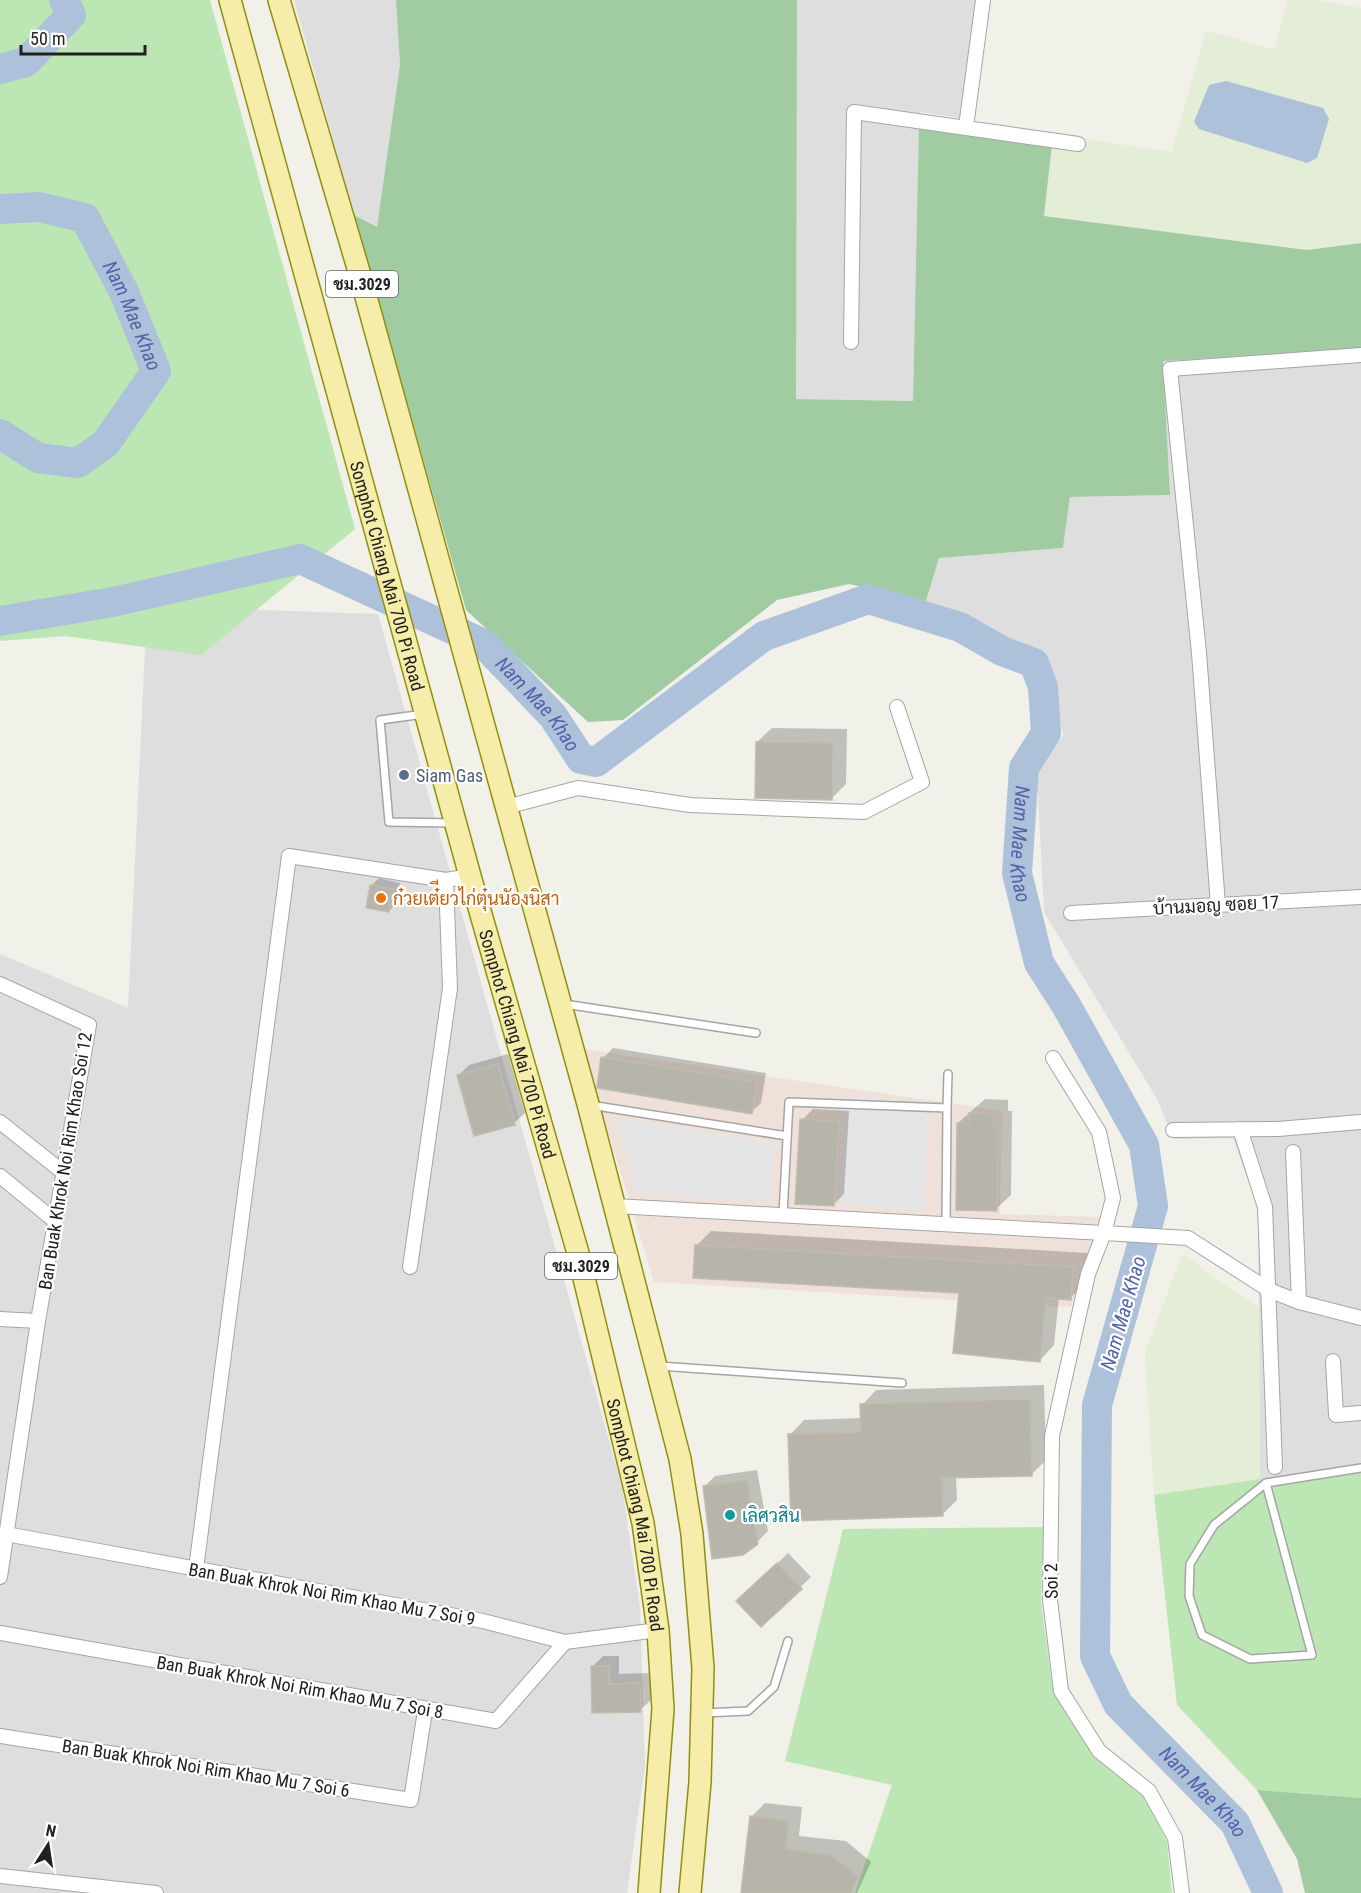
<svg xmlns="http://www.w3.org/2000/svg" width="1361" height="1893" font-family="'Roboto Condensed',Sarabun,sans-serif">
<rect width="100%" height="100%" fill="#f1f0e9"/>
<g fill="#dfdede">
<polygon points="294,0 396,0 400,64 377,227 354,215"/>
<polygon points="797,0 976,0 961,118 920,112 913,401 795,399"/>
<polygon points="1361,349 1361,1470 1260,1479 1258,1209 1233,1138 1174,1139 1157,1099 1044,912 1037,774 1063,735 1045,657 926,601 939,558 1063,548 1070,497 1170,495 1163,361"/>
<polygon points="147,606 378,614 622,1487 640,1607 645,1765 627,1893 0,1893 0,954 128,1008"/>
</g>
<polygon fill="#efe1da" points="583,1049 1002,1111 1000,1214 1101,1217 1071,1307 654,1282"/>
<g fill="#e4edd6">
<polygon points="1288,0 1317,0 1361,8 1361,243 1307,250 1044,216 1053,134 1172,152 1206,31 1274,49"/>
<polygon points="1182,1254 1259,1308 1260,1479 1154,1495 1145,1353"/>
</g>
<g fill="#bce6b3">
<polygon points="0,0 210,0 355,529 201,655 65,636 0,641"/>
<polygon points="1361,1472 1361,1798 1257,1790 1177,1705 1154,1495 1260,1479"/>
<polygon points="1044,1527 1041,1602 1052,1684 1095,1758 1146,1799 1167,1842 1172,1893 855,1893 892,1785 785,1761 843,1529"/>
</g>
<g fill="#a1cca2">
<polygon points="396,0 797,0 796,399 913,401 919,126 1052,144 1044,216 1307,250 1361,243 1361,349 1163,361 1170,495 1070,497 1063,548 939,558 926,601 849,584 777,600 623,720 588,722 466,610 354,215 377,227 400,64"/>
<polygon points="1257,1790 1361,1798 1361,1893 1305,1893 1297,1859"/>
</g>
<g fill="#e5e5e5">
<polygon points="845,1097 929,1101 924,1210 841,1206"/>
<polygon points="615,1117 774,1142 771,1202 636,1194"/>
</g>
<polygon fill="#adc1da" points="1226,81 1323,108 1329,119 1317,158 1307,163 1199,129 1194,122 1209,85"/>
<g fill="#0003">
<polygon points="772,728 847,729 846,784 832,798 757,742"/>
<polygon points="379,878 400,883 396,904 389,911 372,885"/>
<polygon points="613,1048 766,1073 761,1103 751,1112 603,1058"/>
<polygon points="508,1054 525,1113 514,1123 458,1076 469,1065"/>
<polygon points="985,1099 1008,1100 1008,1111 1012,1111 1011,1195 996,1209 958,1123"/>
<polygon points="813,1109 849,1111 844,1194 833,1205 802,1120"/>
<polygon points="711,1231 1087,1253 1085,1284 1070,1298 1059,1297 1054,1345 1040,1360 961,1292 696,1246"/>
<polygon points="1044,1385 1046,1460 1032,1474 956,1477 957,1500 943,1514 790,1435 804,1420 862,1418 862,1405 876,1390"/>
<polygon points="757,1470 768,1531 757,1542 704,1487 715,1476"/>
<polygon points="788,1553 811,1577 761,1625 738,1601"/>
<polygon points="603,1656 619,1656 619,1674 650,1673 651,1700 640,1710 593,1712 592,1667"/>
<polygon points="765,1803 802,1807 799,1836 846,1841 871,1862 857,1893 742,1893 751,1817"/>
</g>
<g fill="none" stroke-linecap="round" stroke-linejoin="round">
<g stroke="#adc1da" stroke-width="30">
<polyline points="0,69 26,62 71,15 64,0"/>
<path id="s1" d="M0,209L39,207L85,218L124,292L156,371L106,443L78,463L38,458L0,434"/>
<path id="s2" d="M0,621L113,602L300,559L484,644L553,716L581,759L596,762L764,636L868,599L960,627L1002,651L1034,663L1043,687L1046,733L1024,768L1017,873L1039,963L1066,1005L1144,1145L1153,1206L1097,1405L1095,1656L1118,1704L1235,1823L1268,1893"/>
</g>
</g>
<g fill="#b6b4ab" stroke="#c1bcac" stroke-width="1.5">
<polygon points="756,742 833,743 832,800 755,798"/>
<polygon points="370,885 394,889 389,912 366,908"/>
<polygon points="601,1057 757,1082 752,1114 597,1088"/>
<polygon points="498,1064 515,1125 474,1136 457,1075"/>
<polygon points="969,1113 994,1114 994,1125 998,1124 997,1211 956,1210 957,1123 969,1123"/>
<polygon points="800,1119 839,1122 834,1206 795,1204"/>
<polygon points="695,1245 1073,1267 1071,1300 1046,1298 1040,1362 953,1353 959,1293 693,1278"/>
<polygon points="1030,1399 1032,1476 942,1478 943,1516 791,1521 788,1434 861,1432 860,1404"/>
<polygon points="747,1480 758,1544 743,1555 712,1559 703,1486"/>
<polygon points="777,1563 802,1589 761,1627 736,1601"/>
<polygon points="591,1666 609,1666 609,1684 640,1683 641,1712 592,1713"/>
<polygon points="750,1816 789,1821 786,1849 831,1855 858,1876 851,1893 741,1893"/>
</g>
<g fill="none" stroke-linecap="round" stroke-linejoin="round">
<g stroke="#a5a5a5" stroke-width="10">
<g id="lane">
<polyline points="424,714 380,720 389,822 454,823"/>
<polyline points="564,1004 756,1033"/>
<polyline points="590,1105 787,1136"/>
<polyline points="947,1108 948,1074"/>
<polyline points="783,1215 789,1102 947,1108 946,1223"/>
<polyline points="659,1366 902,1383"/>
<polyline points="1266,1483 1312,1655 1250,1659 1202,1635 1189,1596 1190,1564 1214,1525 1266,1483 1361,1468"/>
<polyline points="704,1713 748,1711 774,1687 788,1641"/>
</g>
</g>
<g stroke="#a5a5a5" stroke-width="16">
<g id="street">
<polyline points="966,127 983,0"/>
<polyline points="851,342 854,112 1078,144"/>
<polyline points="506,807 578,788 690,805 864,812 922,782 897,707"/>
<polyline points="1218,905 1199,653 1170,369 1361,355"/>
<polyline points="1071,913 1361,897"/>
<polyline points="0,984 89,1025 38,1321 0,1577"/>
<polyline points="0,1122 64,1173"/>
<polyline points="1240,1129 1265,1207 1275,1467"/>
<polyline points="1173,1130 1278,1129 1361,1122"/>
<polyline points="1293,1152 1299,1302"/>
<polyline points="0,1176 55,1221"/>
<polyline points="615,1206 1104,1233 1113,1198 1099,1132 1053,1058"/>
<polyline points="410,1267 450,988 446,880"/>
<polyline points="0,1319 38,1321"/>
<polyline points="1333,1361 1336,1415 1361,1413"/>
<polyline points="6,1534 483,1621 565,1642 658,1630"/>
<polyline points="196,1569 289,856 446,880 470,876"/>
<polyline points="0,1633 496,1721 565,1642"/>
<polyline points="0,1736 411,1800 425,1711"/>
<polyline points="0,1876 156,1893"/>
<polyline points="1182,1893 1175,1838 1149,1791 1099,1751 1061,1691 1050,1600 1052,1436 1088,1274 1104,1233 1188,1238 1269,1290 1299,1302 1361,1318"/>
</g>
</g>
<g stroke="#91900d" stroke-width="24">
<g id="primary">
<path id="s3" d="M230,0L470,876L578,1253L643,1523L658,1630L663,1709L649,1893"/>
<polyline points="279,0 360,275 588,1104 680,1459 692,1534 703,1668 700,1782 690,1893"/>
</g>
</g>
<use href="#lane" stroke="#fff" stroke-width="7"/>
<use href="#street" stroke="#fff" stroke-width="14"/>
<use href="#primary" stroke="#f5eda9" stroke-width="21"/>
</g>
<circle fill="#5c6f8a" stroke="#fff" stroke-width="2" cx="404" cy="775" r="6"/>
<circle fill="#e8710a" stroke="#fff" stroke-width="2" cx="381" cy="898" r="6"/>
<circle fill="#0f9aa8" stroke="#fff" stroke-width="2" cx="730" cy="1515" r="6"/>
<g text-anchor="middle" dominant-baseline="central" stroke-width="4.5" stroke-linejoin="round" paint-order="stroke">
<g fill="#fff" stroke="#646464" stroke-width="1.5">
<rect x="326" y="271" width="72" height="26" rx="4.5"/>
<rect x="545" y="1253" width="72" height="26" rx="4.5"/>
</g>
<g font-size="16" font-weight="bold" fill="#212121">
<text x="362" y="284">ชม.3029</text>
<text x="581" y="1266">ชม.3029</text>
</g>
<g font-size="18" fill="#212121" stroke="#fff">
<text stroke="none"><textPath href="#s3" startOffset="597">Somphot Chiang Mai 700 Pi Road</textPath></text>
<text transform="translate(1216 905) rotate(-3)">บ้านมอญ ซอย 17</text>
<text stroke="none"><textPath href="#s3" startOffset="1083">Somphot Chiang Mai 700 Pi Road</textPath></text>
<text transform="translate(65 1161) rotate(-81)">Ban Buak Khrok Noi Rim Khao Soi 12</text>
<text stroke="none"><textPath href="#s3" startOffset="1569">Somphot Chiang Mai 700 Pi Road</textPath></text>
<text transform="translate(1051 1581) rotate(-91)">Soi 2</text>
<text transform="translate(332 1594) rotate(10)">Ban Buak Khrok Noi Rim Khao Mu 7 Soi 9</text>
<text transform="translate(300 1687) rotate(10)">Ban Buak Khrok Noi Rim Khao Mu 7 Soi 8</text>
<text transform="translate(206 1768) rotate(9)">Ban Buak Khrok Noi Rim Khao Mu 7 Soi 6</text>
</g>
<g font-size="18" fill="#4e5e75" stroke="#fff" text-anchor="start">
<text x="416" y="775">Siam Gas</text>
</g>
<g font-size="18" fill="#c56008" stroke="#fff" text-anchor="start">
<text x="393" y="898">ก๋วยเต๋ียวไก่ตุ๋นนัองนิสา</text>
</g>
<g font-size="18" fill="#0d838f" stroke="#fff" text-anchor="start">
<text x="742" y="1515">เลิศวสิน</text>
</g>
<g font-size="20" font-style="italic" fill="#5463aa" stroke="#fff">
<text stroke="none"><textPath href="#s1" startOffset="195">Nam Mae Khao</textPath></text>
<text stroke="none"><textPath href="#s2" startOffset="590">Nam Mae Khao</textPath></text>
<text stroke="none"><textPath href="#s2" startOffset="1364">Nam Mae Khao</textPath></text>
<text transform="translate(1123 1313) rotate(-74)">Nam Mae Khao</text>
<text stroke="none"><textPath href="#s2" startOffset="2391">Nam Mae Khao</textPath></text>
</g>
</g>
<g transform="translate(48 1845) rotate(12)" stroke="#ffffff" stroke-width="4.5" paint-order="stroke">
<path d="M0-4.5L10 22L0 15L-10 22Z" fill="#212121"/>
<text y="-9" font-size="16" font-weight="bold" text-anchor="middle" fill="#212121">N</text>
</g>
<path d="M21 45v9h124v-9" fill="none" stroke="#212121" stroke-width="3"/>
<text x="30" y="45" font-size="18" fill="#212121" stroke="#ffffff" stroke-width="4.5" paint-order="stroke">50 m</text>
</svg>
